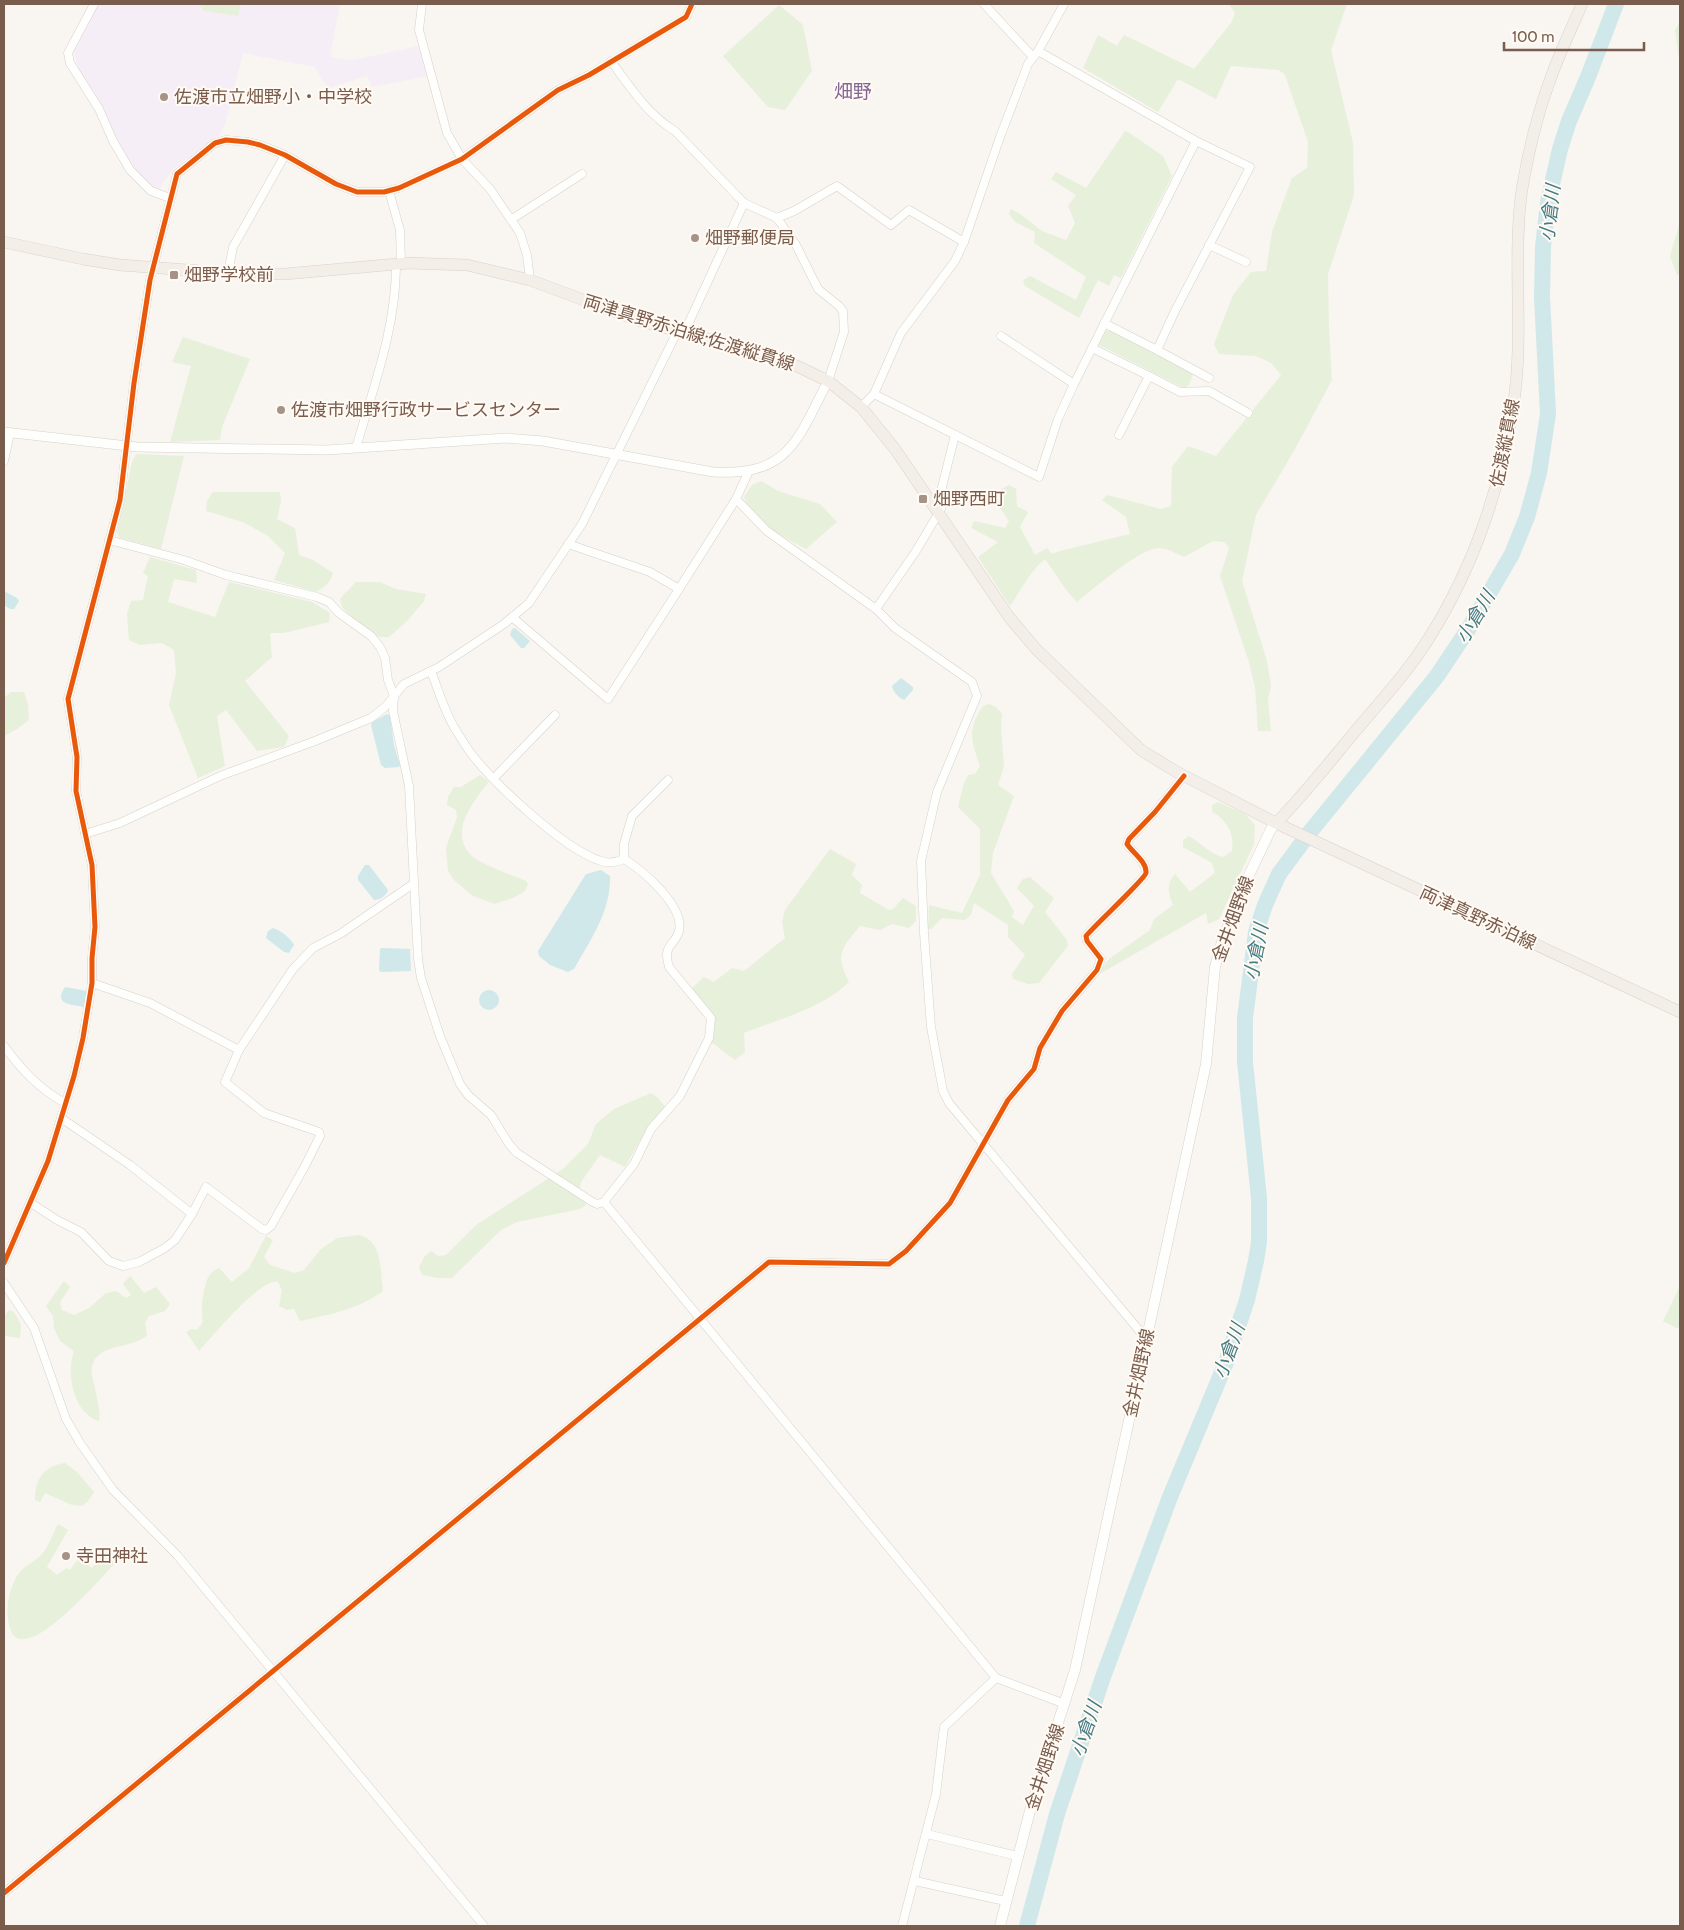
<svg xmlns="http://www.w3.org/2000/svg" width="1684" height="1930" font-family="Cabin,'Noto Sans JP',sans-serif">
<rect width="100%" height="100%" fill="#f9f5f0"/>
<polygon fill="#f6eef6" points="97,4 340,4 330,57 352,60 420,46 428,76 372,87 367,76 328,88 314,67 243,53 225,125 219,135 175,168 163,182 159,191 154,190 130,167 102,106 81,75 77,65 74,51"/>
<g fill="#e7f0db">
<polygon points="199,4 241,4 238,16 204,11"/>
<path d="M1229,4H1347L1331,50L1353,143L1354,195L1328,274L1329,326L1332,380L1295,449L1256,515L1242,581L1267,661L1271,686L1268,700L1271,731H1258L1255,687L1249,662L1220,576L1229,548L1224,542L1213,541L1184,557C1175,553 1168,548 1158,548C1139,549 1093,589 1077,602L1067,591L1045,559C1031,570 1021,590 1010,606L978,557L998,542L971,528L974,521L1005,528L1009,521L996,502L998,491L1009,485L1016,489L1017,506L1028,512L1020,527L1035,555L1047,548L1052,554L1060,551L1130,534L1126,517L1102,500L1107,495L1161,509L1171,506L1172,467L1188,446L1216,456L1281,375L1271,363L1256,356L1219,354L1214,344L1233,295L1251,272L1266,271L1272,232L1292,178L1307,168L1308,142L1285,75L1279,70L1231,66L1216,99L1178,79L1158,112L1083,68L1098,35L1117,46L1124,35L1194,69L1231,23L1235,13Z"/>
<polygon points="779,5 803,25 812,71 785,110 768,107 723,56"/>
<polygon points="1680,22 1680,66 1675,30"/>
<polygon points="1125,131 1128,132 1163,156 1172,176 1121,278 1114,275 1109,286 1098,280 1079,318 1025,286 1023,280 1030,276 1076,300 1086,277 1034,243 1035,232 1015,222 1009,214 1011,209 1020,214 1042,231 1066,240 1075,223 1068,206 1076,195 1051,179 1056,172 1086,188"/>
<polygon points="1680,222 1680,275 1677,275 1670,256"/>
<polygon points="1105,331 1115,331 1193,374 1189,385 1184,388 1099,345"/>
<polygon points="183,337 250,359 222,427 220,440 170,442 191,366 172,362"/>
<polygon points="136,454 184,456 161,549 120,538 117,533 132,462"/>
<path d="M761,481L778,491L820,504L837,522L806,549C784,537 753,523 744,497L752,485Z"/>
<path d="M213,492H280L281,502L277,519L295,528L299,555L313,560L333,573C330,583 325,587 316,592L274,580L285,553L268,536L243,522L206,511L207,501Z"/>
<polygon points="150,557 196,570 197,583 174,579 168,602 215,617 229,582 312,602 330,613 329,622 284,633 270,633 272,657 245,681 289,736 284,747 257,751 226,710 217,716 225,766 198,778 169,705 176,673 174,650 162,643 140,645 129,640 127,614 131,601 143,600 148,576 143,573"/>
<polygon points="356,582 380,582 396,589 426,594 424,601 407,621 389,637 378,637 351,616 342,607 340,599"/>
<polygon points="11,692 24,692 28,705 29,720 17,729 4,736 4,698"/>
<path d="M989,704L996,707L1002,714L1001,728L1004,766L998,785L1014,796L993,853L991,873L1014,911L1012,917L1023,925L1034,906L1017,888L1023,879L1030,877L1054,898L1045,912L1067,940L1068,946L1039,983L1028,984L1013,979L1012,974L1025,955L1008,937V925L974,903L971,915L965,920L942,918L931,929H928L929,905L962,913L980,875V829L958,807L964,783L968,775L975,774L980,766C971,740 967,730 983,706Z"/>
<path d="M480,775L489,782C474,800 449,831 470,854C479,864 512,875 526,881L528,884L525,891L515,897L495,904L473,896L454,880L448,871L446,848L457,817L456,810L447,805L448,797L454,787H461Z"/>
<path d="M1218,802L1245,814L1255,825L1254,844L1219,919L1208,924L1206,913L1096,976L1109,959L1150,930L1154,919L1173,905C1168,893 1166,884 1175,874L1190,892L1215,873L1212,863L1183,847V840L1189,836C1201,843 1210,854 1223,857L1232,851C1235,835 1227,819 1212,812V805Z"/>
<path d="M830,849L856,864L852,875L862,885L860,893L889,910L893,909L903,898L916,906V921L909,928L892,924L880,930L860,926C842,948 834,954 849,982C823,1008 777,1020 744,1033L745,1052L735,1060L711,1042L715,1020L691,989L704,977L714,982L732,968L744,971L785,938L782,922L785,910Z"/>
<polygon points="651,1093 658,1098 665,1107 651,1122 625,1167 600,1155 581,1182 578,1198 584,1201 586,1205 580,1209 517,1222 501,1230 452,1278 438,1278 422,1275 419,1267 425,1256 431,1251 438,1256 446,1255 476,1225 563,1169 588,1144 596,1124 614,1109"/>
<path d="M358,1235C383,1239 380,1270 383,1291C357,1310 331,1314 300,1321L294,1309L287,1310L279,1306L282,1290L278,1282C260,1278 212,1337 199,1351L186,1332L191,1329L197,1330L203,1322C200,1311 203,1282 211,1273C213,1271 216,1270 219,1268L232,1282L249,1268L266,1236L273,1240L264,1257L270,1265L295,1273L304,1270L321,1249L337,1238Z"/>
<path d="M130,1276L144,1293L156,1287L170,1304L165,1311L149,1316L145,1323L147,1335C131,1351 89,1341 92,1375C94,1386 102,1413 99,1421C73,1413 66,1374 74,1351L60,1341L54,1328L53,1316L46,1306L64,1281L70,1287L60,1302L62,1310L74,1315L89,1308L106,1293L116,1291L126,1298L131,1295L123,1284Z"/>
<polygon points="1679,1288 1680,1323 1678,1329 1663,1321"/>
<polygon points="9,1310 14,1312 21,1325 20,1338 4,1336 4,1317"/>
<path d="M65,1463L77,1472L94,1492L88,1501L82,1506L72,1505L45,1493L40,1502L35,1500C35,1479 44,1466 65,1463Z"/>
<path d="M58,1524L68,1530L47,1567L57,1575L67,1568L70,1570L79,1558L92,1568L109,1547L117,1555L113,1565C102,1577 22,1671 10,1628C6,1615 7,1600 12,1587C20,1565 28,1568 42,1554C49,1546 53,1533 58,1524Z"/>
</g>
<g fill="#d0e8ea">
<polygon points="4,591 17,598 19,601 14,609 10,609 4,605"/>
<polygon points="515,628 530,641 524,648 521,648 510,635 512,629"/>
<path d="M901,678L913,687V690L904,700C899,698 893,692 892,686Z"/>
<polygon points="387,714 390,716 394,745 400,765 399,767 385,768 381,765 371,725 372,722"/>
<path d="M365,865H369L388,890C387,895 380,900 374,900L358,880V876Z"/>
<path d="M601,870L610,876C611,911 591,939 574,969L568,972L550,965L539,956L538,951L586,874Z"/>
<path d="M273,928C281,931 290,937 294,945L289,953L284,952L266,938L268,931Z"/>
<polygon points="382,948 410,949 411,971 381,972 379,970 380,949"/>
<path d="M65,987L87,991L84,1007C71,1004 53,1005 65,987Z"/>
<circle cx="489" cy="1000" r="10"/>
</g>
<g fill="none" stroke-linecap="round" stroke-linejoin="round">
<polyline stroke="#d0e8ea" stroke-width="16" points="1027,1926 1057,1814 1103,1677 1170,1497 1225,1365 1247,1300 1256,1261 1259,1242 1259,1198 1245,1062 1245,1018 1256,932 1265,905 1279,874 1310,832 1437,676 1469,628 1512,554 1527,517 1539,473 1548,414 1542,297 1543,247 1548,202 1560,149 1569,121 1588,77 1616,4"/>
<g stroke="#d7d1cb" stroke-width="9">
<g id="minor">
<polyline points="94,4 68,53 70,63 99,109 113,141 130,170 151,191 170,198"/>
<polyline points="422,4 419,30 447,133 462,159 490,189 520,233 527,255 530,280"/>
<polyline points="984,4 1033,57"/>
<polyline points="1038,51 1196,141 1250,167 1175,311 1157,350 1104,323"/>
<path d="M611,61C630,87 647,114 675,131L744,203L777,218L796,245L818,289L839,306L843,311L844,332L828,381"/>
<polyline points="389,191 400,230 401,264"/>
<polyline points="777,218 794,211 837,186 891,225 909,210 964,242"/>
<polyline points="512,219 582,174"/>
<polyline points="1209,245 1246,262"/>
<polyline points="228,273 233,247 285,155"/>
<polyline points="684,333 744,203"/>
<polyline points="1001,336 1074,384"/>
<polyline points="1092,348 1149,376 1119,435"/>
<polyline points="1157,350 1209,378"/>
<polyline points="1149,376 1180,392 1209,391 1248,413"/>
<polyline points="874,394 1039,477 1058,419 1074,384 1196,141"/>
<polyline points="861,407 874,394 901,333 955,261 964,242 1000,137 1028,64 1038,51 1064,4"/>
<path d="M356,448C373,388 396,329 396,265"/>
<polyline points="4,461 10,433"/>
<polyline points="749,471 736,499 767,531 876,609 895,628 972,682 977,696 937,792 921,861 924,933 931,1027 943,1091 949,1103 1143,1335 1147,1335"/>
<path d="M109,540L184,560L226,575L317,597L329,602L339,613L371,636L380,647L385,658L388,680L394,696L393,711L409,786L418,959L421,978L440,1036L460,1084L468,1095L491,1115L509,1144L517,1153L591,1201L597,1204L604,1202L634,1164L651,1129L680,1096L709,1038L711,1018L669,967C662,944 675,946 679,931C685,906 642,870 624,859C615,863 607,864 598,860C562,847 497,786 473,756C466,747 460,737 454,727C444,710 438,689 431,671"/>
<polyline points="679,589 736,499"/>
<polyline points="876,609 916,551 941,509 942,487 955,435"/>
<polyline points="512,617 608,699 679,589 650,572 568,544"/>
<polyline points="494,778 555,715"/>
<polyline points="85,834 120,823 220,776 315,741 371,718 385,707 404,684 439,667 504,624 529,603 582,524 677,332"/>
<polyline points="624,859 624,844 632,816 668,780"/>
<polyline points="92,983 150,1003 239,1050 293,969 313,948 340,934 413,884"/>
<path d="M4,1046C21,1069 39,1089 65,1103"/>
<polyline points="61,1118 130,1165 192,1214 206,1187 262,1229 266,1230 271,1226 305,1166 320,1136 319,1132 264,1113 225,1082 239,1050"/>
<polyline points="604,1202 996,1678 1065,1704"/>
<polyline points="31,1203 57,1220 81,1232 109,1261 123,1266 139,1262 165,1248 175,1240 192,1214"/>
<polyline points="4,1263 48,1161 74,1076 83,1038 92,983 92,958 95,927 92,865 76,791 77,757 68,699 120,500 134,383 150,280 177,174 215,143 226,140 248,142 260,145 285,155 336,184 357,192 384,192 399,188 462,159 558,90 589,75 686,17 692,4"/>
<polyline points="4,1283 34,1328 66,1419 80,1443 113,1490 177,1555 484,1926"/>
<polyline points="927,1834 1017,1856"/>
<polyline points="915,1881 1005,1901"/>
<path d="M4,1893L769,1262L889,1264L906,1251L950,1203L1008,1100L1034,1069L1040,1048L1062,1011L1097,970L1101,959L1087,941L1086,936C1094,926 1145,879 1146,873C1147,862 1133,853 1127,844L1129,839L1155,812L1184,776"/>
<polyline points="902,1926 936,1794 944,1727 996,1678"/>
</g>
</g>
<g stroke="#d7d1cb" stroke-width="10">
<path id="tertiary" d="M4,432L137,447L327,450L506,438L543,441L713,472C790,476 797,440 828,381"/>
</g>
<g stroke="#d9d2cb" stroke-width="11">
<polyline id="secondary" points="1000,1926 1031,1807 1075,1670 1206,1064 1215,967 1221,945 1241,892 1271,829 1276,823"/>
</g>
<g stroke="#dad1cc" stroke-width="12">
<g id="primary">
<polyline points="4,242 83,259 120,265 228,273 285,274 408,263 467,265 530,280 640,321 776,357 801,368 828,381 861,407 895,449 1009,617 1036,649 1141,750 1175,771 1276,823 1680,1012"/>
<path d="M1276,823C1304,795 1328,764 1353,734C1379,703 1408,672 1429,638C1474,567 1502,484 1514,401C1524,331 1512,259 1522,189C1528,154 1537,116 1549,83C1558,56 1571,30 1582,4"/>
</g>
</g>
<use href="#minor" stroke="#fefefd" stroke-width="8"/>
<use href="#tertiary" stroke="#fefefd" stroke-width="9"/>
<use href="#secondary" stroke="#fefefd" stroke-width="10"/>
<use href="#primary" stroke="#f3eee8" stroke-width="11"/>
<g stroke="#fffaf3" stroke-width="8">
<g id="cycleway">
<polyline points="4,1263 48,1161 74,1076 83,1038 92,983 92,958 95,927 92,865 76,791 77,757 68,699 120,500 134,383 150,280 177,174 215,143 226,140 248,142 260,145 285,155 336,184 357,192 384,192 399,188 462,159 558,90 589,75 686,17 692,4"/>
<path d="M4,1893L769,1262L889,1264L906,1251L950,1203L1008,1100L1034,1069L1040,1048L1062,1011L1097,970L1101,959L1087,941L1086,936C1094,926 1145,879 1146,873C1147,862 1133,853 1127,844L1129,839L1155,812L1184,776"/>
</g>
</g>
<use href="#cycleway" stroke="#e8590c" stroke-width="5"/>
</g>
<g fill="#a69286" stroke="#fffaf3" stroke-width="2">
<circle cx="164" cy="97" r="5"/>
<circle cx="695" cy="238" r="5"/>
<rect x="169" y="270" width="10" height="10" rx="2.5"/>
<circle cx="281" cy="410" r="5"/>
<rect x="918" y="494" width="10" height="10" rx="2.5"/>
<circle cx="66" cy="1556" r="5"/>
</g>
<g text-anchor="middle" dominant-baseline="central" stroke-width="4" stroke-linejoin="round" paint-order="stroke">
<g font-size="18" fill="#7a5c4d" stroke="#fffaf3" text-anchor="start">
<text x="174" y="97">佐渡市立畑野小・中学校</text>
<text x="705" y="238">畑野郵便局</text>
<text x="184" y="275">畑野学校前</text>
<text x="291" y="410">佐渡市畑野行政サービスセンター</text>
<text x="933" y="499">畑野西町</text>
<text x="76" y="1556">寺田神社</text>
</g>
<g font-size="18" fill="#7a5c4d" stroke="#fffaf3">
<text transform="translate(689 333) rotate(17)">両津真野赤泊線;佐渡縦貫線</text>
<text transform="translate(1505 443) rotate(-79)">佐渡縦貫線</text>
<text transform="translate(1478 918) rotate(25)">両津真野赤泊線</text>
<text transform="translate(1233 919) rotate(-70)">金井畑野線</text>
<text transform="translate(1139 1373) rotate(-78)">金井畑野線</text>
<text transform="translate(1045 1767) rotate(-72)">金井畑野線</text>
</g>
<g font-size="19" fill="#846695" stroke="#fffaf3">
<text x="853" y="91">畑野</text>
</g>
<g font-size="19" font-style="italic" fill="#437c86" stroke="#fffaf3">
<text transform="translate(1550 213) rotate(-83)">小倉川</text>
<text transform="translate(1475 617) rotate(-59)">小倉川</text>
<text transform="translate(1256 952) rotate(-79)">小倉川</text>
<text transform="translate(1229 1351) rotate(-70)">小倉川</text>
<text transform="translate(1086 1729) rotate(-71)">小倉川</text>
</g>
</g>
<rect width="1684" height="1930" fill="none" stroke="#7a5c4d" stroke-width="10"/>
<path d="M1504 42v8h140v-8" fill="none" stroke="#7a5c4d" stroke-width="2.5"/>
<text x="1512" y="42" font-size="15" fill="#7a5c4d" stroke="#fffaf3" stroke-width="4" paint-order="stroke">100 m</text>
</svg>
